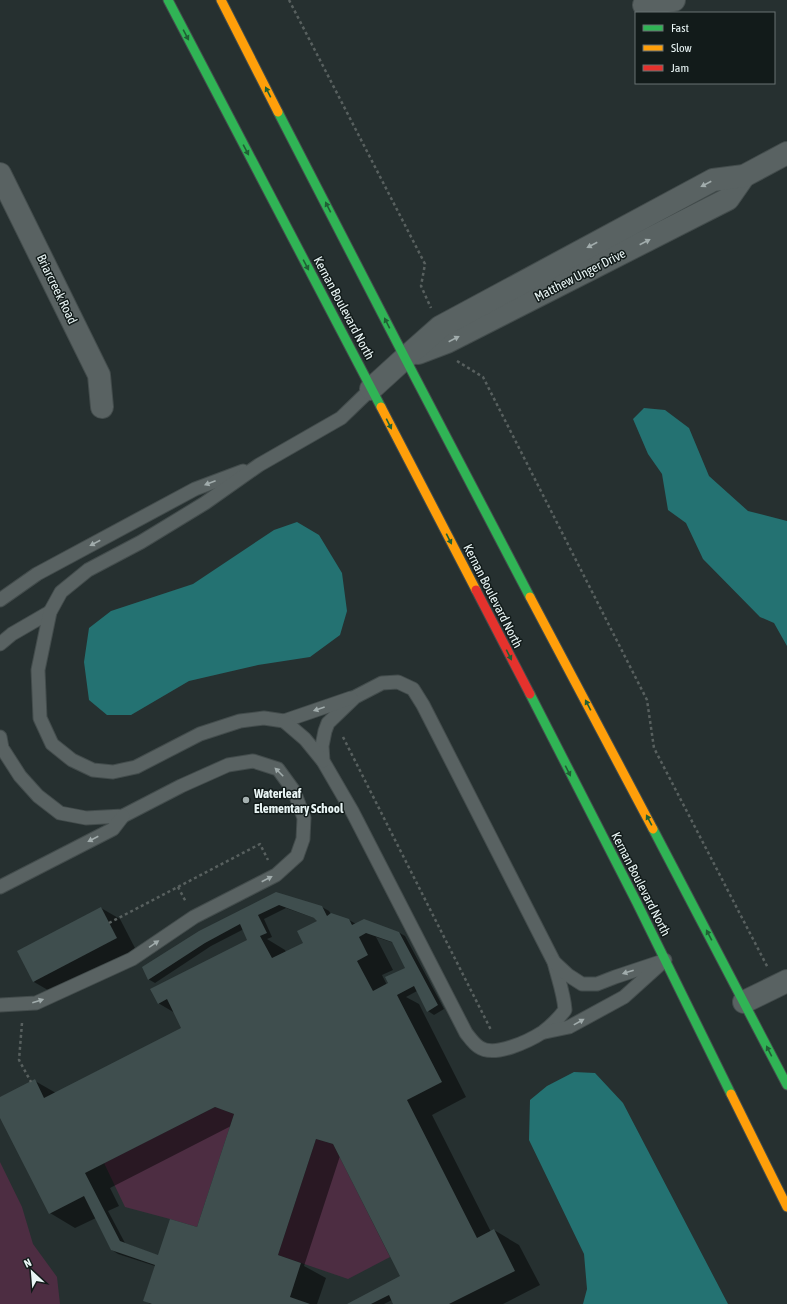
<svg xmlns="http://www.w3.org/2000/svg" width="787" height="1304" font-family="'Asap Condensed',sans-serif">
<rect width="100%" height="100%" fill="#263030"/>
<g fill="#4d2d42">
<polygon points="215,1107 234,1114 197,1227 170,1219 125,1207 104,1163"/>
<polygon points="316,1139 333,1144 390,1257 348,1279 278,1255"/>
<polygon points="0,1162 22,1207 33,1244 57,1277 60,1304 0,1304"/>
</g>
<g fill="#247272">
<polygon points="644,408 665,410 689,428 709,476 748,511 787,521 787,646 774,623 760,617 703,559 686,523 668,510 662,474 648,454 633,419"/>
<polygon points="297,522 319,535 342,573 347,611 340,635 310,657 258,665 189,681 131,715 107,715 89,700 84,662 89,628 111,611 193,584 274,530"/>
<polygon points="574,1072 595,1073 623,1103 728,1304 583,1304 587,1289 584,1254 529,1140 530,1100 547,1086"/>
</g>
<g fill="#0007" fill-rule="evenodd">
<path d="M276,893L322,907L329,911L331,914L349,920L356,924L398,932L405,936L444,1009L434,1015L428,1011L417,991L406,997L419,1004L466,1097L432,1115L491,1232L494,1230L519,1245L540,1285L503,1304H394L392,1300L384,1304H349L402,1277L340,1156L304,1266L326,1278L317,1304H150L144,1300L155,1266L118,1254L112,1250L96,1218L75,1228L50,1213L0,1116V1098L35,1081L56,1093L183,1028L175,1013L158,1003L249,940L244,929L211,946L155,983L148,979ZM286,908L317,919L318,921L304,944L286,952L285,950L267,939L272,937L264,919ZM376,937L394,943L406,968L387,985L382,975L393,970ZM231,1126L197,1228L159,1256L125,1243L108,1211L119,1206L110,1188Z"/>
<polygon points="101,908 120,919 136,950 53,993 34,982"/>
</g>
<g fill="#3f4e4e" fill-rule="evenodd">
<path d="M276,892L322,906L327,916L331,913L349,919L352,925L364,919L399,932L438,1005L427,1012L414,986L397,995L442,1082L407,1100L477,1238L494,1229L515,1271L449,1304H393L389,1295L371,1304H347L400,1276L333,1144L316,1139L278,1255L301,1263L290,1297L310,1304H152L143,1301L155,1265L111,1250L84,1196L49,1214L0,1118V1097L35,1079L44,1098L181,1028L167,999L158,1004L150,989L247,940L240,924L205,943L148,980L142,967L199,931ZM279,905L314,918L317,921L297,931L303,943L272,958L260,936L267,933L258,915ZM366,933L392,942L405,968L385,977L388,983L373,991L357,961L368,955L359,937ZM215,1107L234,1114L197,1227L170,1219L158,1255L120,1241L85,1173Z"/>
<polygon points="101,907 117,938 33,982 17,951"/>
</g>
<g fill="none" stroke-linecap="round" stroke-linejoin="round">
<g stroke="#434c4c" stroke-width="15">
<g id="lane">
<polyline points="0,600 37,574 195,489 243,471"/>
<polyline points="0,644 12,634 50,612"/>
<path d="M398,682L413,689L423,705L554,962C558,978 564,994 565,1010C559,1018 552,1025 543,1032C529,1041 494,1058 479,1047C474,1044 470,1038 466,1033L352,811L323,761L322,746L325,731L328,723L355,697L382,683Z"/>
<polyline points="351,698 284,721 264,718 240,721 200,734 136,767 113,772 93,770 72,760 52,744 40,718 38,670 50,612 61,592 88,570 141,542 205,503 259,465 341,418 371,389"/>
<polyline points="284,721 305,739 323,761"/>
<polyline points="0,737 2,748 20,776 38,796 60,813 86,818 123,816 181,786 228,765 253,761 278,769 294,791 304,818 303,839 297,856 276,875 194,917 132,959 36,1003 0,1005"/>
<polyline points="0,887 113,829 123,816"/>
<polyline points="554,962 568,975 582,984 597,984 615,977 660,962"/>
<polyline points="545,1032 569,1027 624,997 665,960"/>
</g>
</g>
<g stroke="#434c4c" stroke-width="24">
<g id="street">
<polyline points="644,5 674,0"/>
<polyline points="0,174 99,375 102,407"/>
<polyline points="418,353 447,342 728,199 744,176"/>
<polyline points="371,389 405,358 440,327 713,180 744,176 787,153"/>
<polyline points="744,1002 787,981"/>
</g>
</g>
<g stroke="#434c4c" stroke-width="11">
<g id="fast">
<polyline points="168,0 381,407"/>
<polyline points="278,112 405,358 530,597"/>
<polyline points="530,694 637,903 731,1094"/>
<polyline points="653,829 787,1085"/>
</g>
</g>
<g stroke="#434c4c" stroke-width="11">
<g id="slow">
<polyline points="221,0 278,112"/>
<polyline points="381,407 476,590"/>
<polyline points="530,597 653,829"/>
<polyline points="731,1094 787,1207"/>
</g>
</g>
<g stroke="#434c4c" stroke-width="11">
<polyline id="jam" points="476,590 530,694"/>
</g>
<g stroke="#58605f" stroke-width="2.5" stroke-dasharray="3 3" stroke-linecap="butt">
<polyline points="289,0 425,264 421,286 431,308"/>
<polyline points="457,361 483,377 647,700 654,748 768,968"/>
<polyline points="343,737 491,1030"/>
<polyline points="178,887 186,902"/>
<polyline points="109,923 260,844 268,860"/>
<polyline points="22,1023 19,1060 31,1082"/>
</g>
<use href="#lane" stroke="#596262" stroke-width="13"/>
<use href="#street" stroke="#596262" stroke-width="22"/>
<use href="#fast" stroke="#30b455" stroke-width="9"/>
<use href="#slow" stroke="#ff9f0a" stroke-width="9"/>
<use href="#jam" stroke="#e5322d" stroke-width="9"/>
</g>
<defs><path id="oneway-solid" d="M-6-.8H1V-3.2L6.5 0L1 3.2V.8H-6Z"/></defs>
<g fill="#206035">
<use href="#oneway-solid" transform="translate(186 35) rotate(62)"/>
<use href="#oneway-solid" transform="translate(268 92) rotate(-117)"/>
<use href="#oneway-solid" transform="translate(246 150) rotate(62)"/>
<use href="#oneway-solid" transform="translate(328 207) rotate(-117)"/>
<use href="#oneway-solid" transform="translate(306 265) rotate(62)"/>
<use href="#oneway-solid" transform="translate(387 323) rotate(-117)"/>
<use href="#oneway-solid" transform="translate(389 424) rotate(63)"/>
<use href="#oneway-solid" transform="translate(449 539) rotate(63)"/>
<use href="#oneway-solid" transform="translate(509 655) rotate(63)"/>
<use href="#oneway-solid" transform="translate(588 705) rotate(-118)"/>
<use href="#oneway-solid" transform="translate(568 771) rotate(63)"/>
<use href="#oneway-solid" transform="translate(649 820) rotate(-118)"/>
<use href="#oneway-solid" transform="translate(709 935) rotate(-118)"/>
<use href="#oneway-solid" transform="translate(769 1051) rotate(-117)"/>
</g>
<g fill="#a1acac">
<use href="#oneway-solid" transform="translate(706 184) rotate(152)"/>
<use href="#oneway-solid" transform="translate(645 242) rotate(-27)"/>
<use href="#oneway-solid" transform="translate(592 245) rotate(152)"/>
<use href="#oneway-solid" transform="translate(454 339) rotate(-27)"/>
<use href="#oneway-solid" transform="translate(210 483) rotate(159)"/>
<use href="#oneway-solid" transform="translate(95 543) rotate(152)"/>
<use href="#oneway-solid" transform="translate(319 709) rotate(161)"/>
<use href="#oneway-solid" transform="translate(279 772) rotate(-135)"/>
<use href="#oneway-solid" transform="translate(93 839) rotate(153)"/>
<use href="#oneway-solid" transform="translate(267 879) rotate(-27)"/>
<use href="#oneway-solid" transform="translate(154 944) rotate(-34)"/>
<use href="#oneway-solid" transform="translate(628 972) rotate(162)"/>
<use href="#oneway-solid" transform="translate(38 1001) rotate(-18)"/>
<use href="#oneway-solid" transform="translate(579 1022) rotate(-29)"/>
</g>
<circle fill="#a5b0b0" stroke="#121b1a" stroke-width="1.5" cx="246" cy="800" r="4"/>
<g text-anchor="middle" dominant-baseline="central" stroke-width="3" stroke-linejoin="round" paint-order="stroke">
<g font-size="13" fill="#e9f5f5" stroke="#121b1a">
<text transform="translate(580 275) rotate(-27)">Matthew Unger Drive</text>
<text transform="translate(57 289) rotate(64)">Briarcreek Road</text>
<text transform="translate(344 308) rotate(62)">Kernan Boulevard North</text>
<text transform="translate(493 596) rotate(63)">Kernan Boulevard North</text>
<text transform="translate(641 884) rotate(63)">Kernan Boulevard North</text>
</g>
<g font-size="13" font-weight="bold" fill="#e9f5f5" stroke="#121b1a" text-anchor="start">
<text x="254" y="793">Waterleaf<tspan x="254" dy="15">Elementary School</tspan></text>
</g>
</g>
<rect x="635" y="12" width="140" height="72" fill="#121b1a" stroke="#687272"/>
<rect x="643" y="25" width="20" height="6" fill="#30b455" stroke="#687272"/>
<text x="671" y="32" font-size="12" fill="#e9f5f5">Fast</text>
<rect x="643" y="45" width="20" height="6" fill="#ff9f0a" stroke="#687272"/>
<text x="671" y="52" font-size="12" fill="#e9f5f5">Slow</text>
<rect x="643" y="65" width="20" height="6" fill="#e5322d" stroke="#687272"/>
<text x="671" y="72" font-size="12" fill="#e9f5f5">Jam</text>
<g transform="translate(32 1272) rotate(334)" stroke="#121b1a" stroke-width="3" paint-order="stroke">
<path d="M0-3L7 15L0 10L-7 15Z" fill="#e9f5f5"/>
<text y="-6" font-size="11" font-weight="bold" text-anchor="middle" fill="#e9f5f5">N</text>
</g>
</svg>
